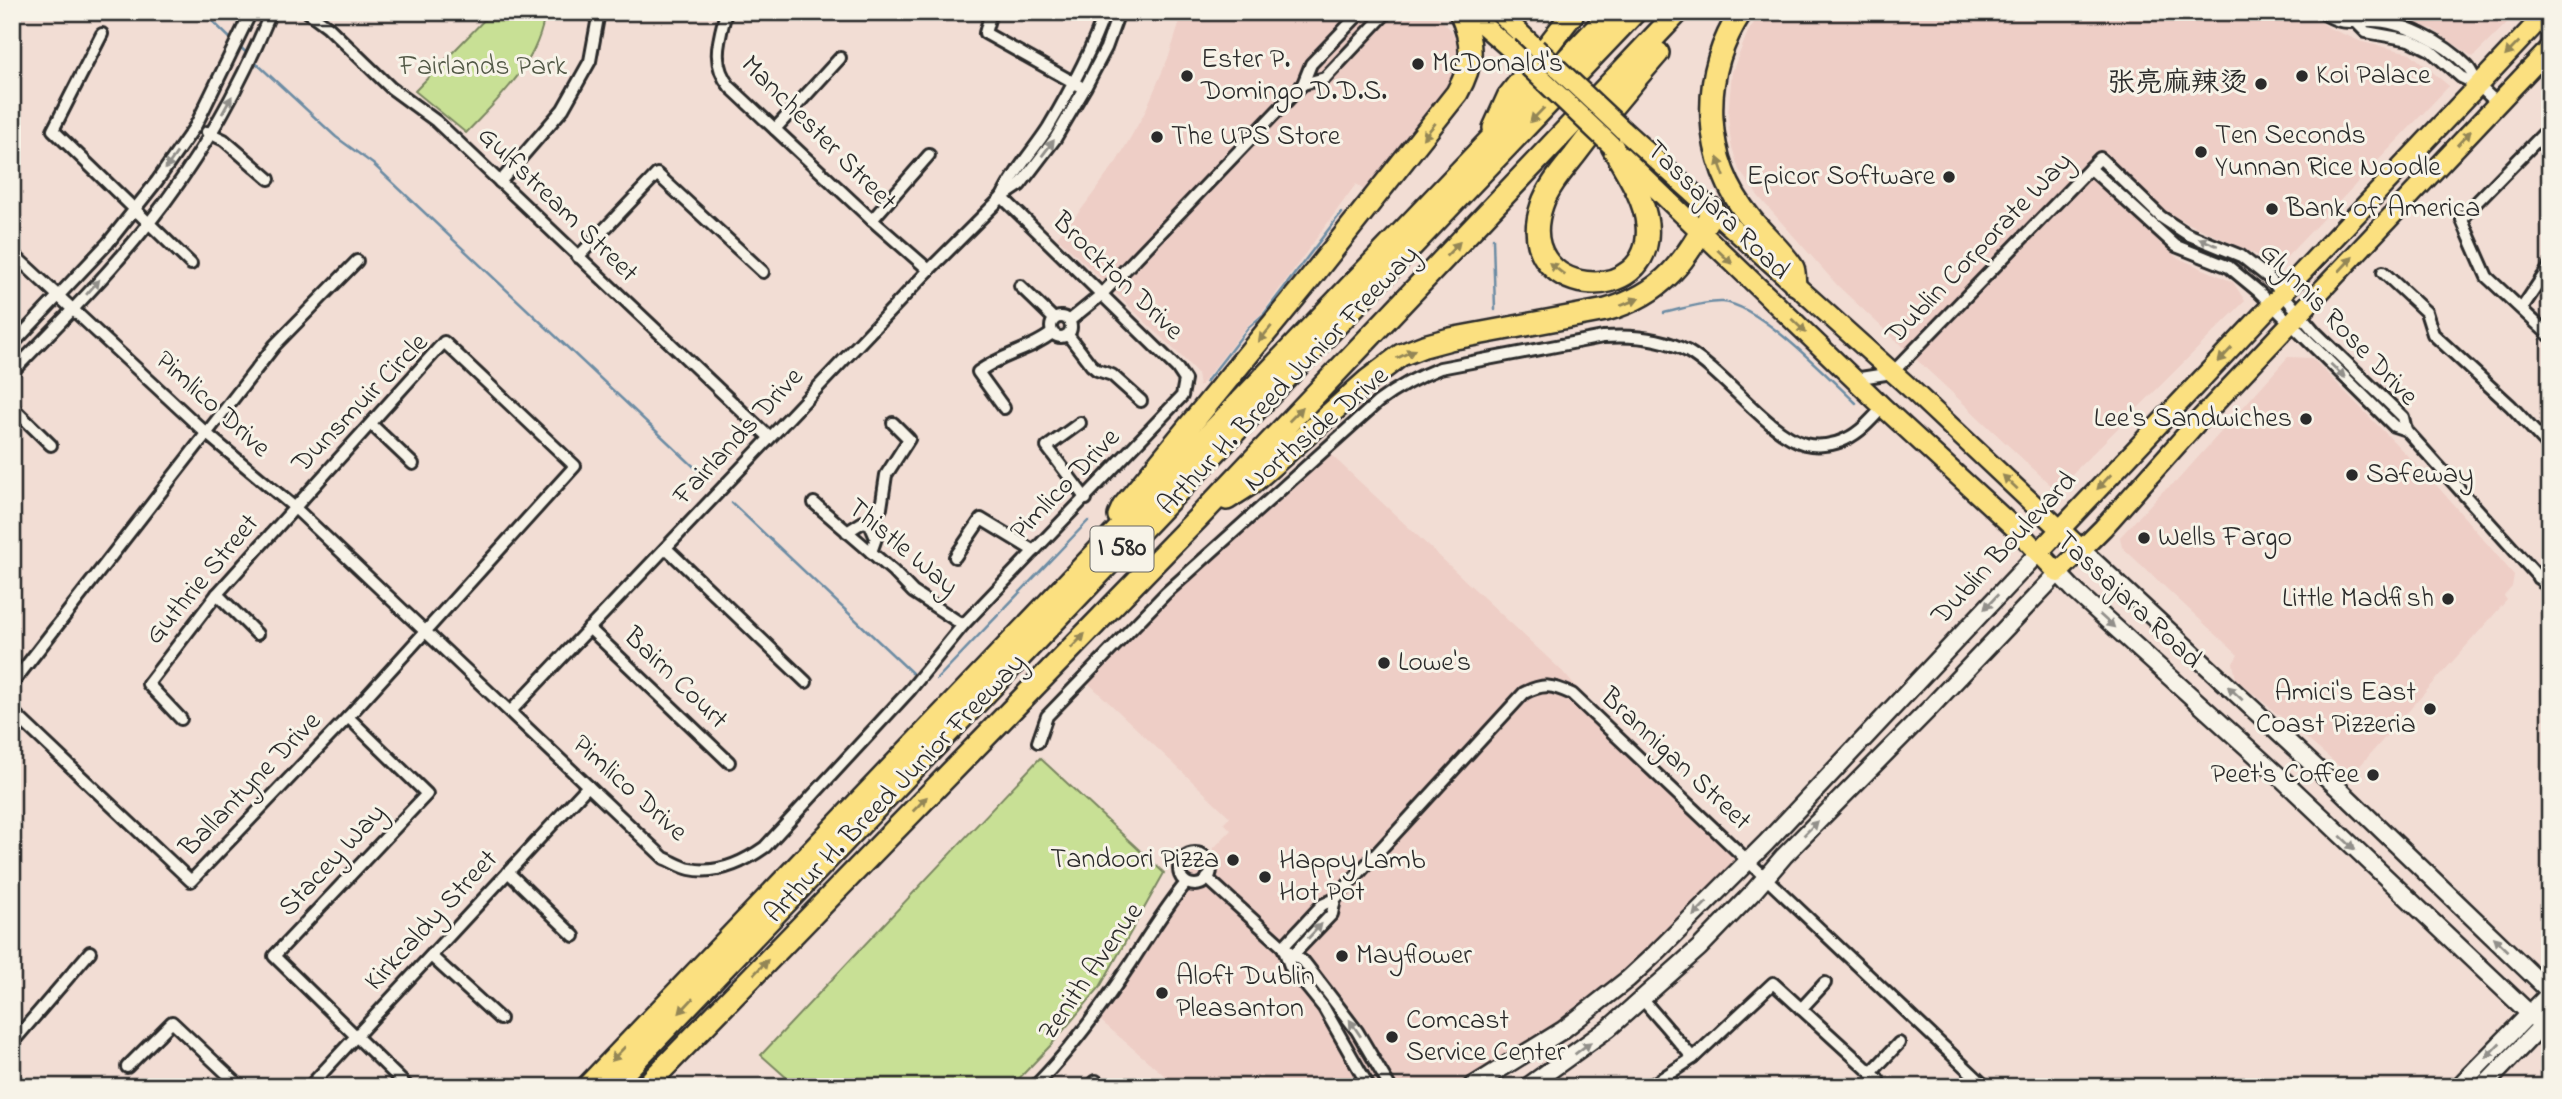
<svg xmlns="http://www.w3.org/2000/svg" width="2562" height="1099" font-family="'Indie Flower','LXGW WenKai TC',sans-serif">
<rect width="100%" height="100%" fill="#f2ddd4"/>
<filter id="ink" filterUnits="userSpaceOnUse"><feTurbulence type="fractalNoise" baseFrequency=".0143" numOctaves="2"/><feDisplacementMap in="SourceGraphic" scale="14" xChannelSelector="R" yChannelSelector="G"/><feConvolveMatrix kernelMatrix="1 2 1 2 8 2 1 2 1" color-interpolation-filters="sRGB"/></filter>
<g filter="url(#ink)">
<g fill="#eecec6">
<polygon points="1183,12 1433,12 1452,31 1458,46 1454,80 1367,193 1356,184 1262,313 1247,326 1199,387 1197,373 1183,358 1057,237 1081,210 1117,161 1144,114 1169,56"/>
<polygon points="1761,12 2308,12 2329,28 2362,42 2410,53 2449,86 2279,265 2168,214 2118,166 2101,186 2176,257 2233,282 2245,301 2056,490 1838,286 1759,197 1739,170 1731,144 1728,115 1732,72 1748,32"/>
<polygon points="2369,12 2518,12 2473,57 2432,29"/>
<polygon points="2288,357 2312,358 2439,488 2514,575 2512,587 2504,596 2507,600 2358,768 2353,778 2236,679 2233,663 2238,655 2122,547 2120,537 2163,491 2176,482"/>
<polygon points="1328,452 1562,671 1579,691 1747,853 1642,961 1565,1025 1506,1063 1462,1087 1178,1087 1101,1021 1102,1009 1194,869 1231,830 1224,823 1230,817 1084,679 1195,570"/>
</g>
<g fill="#c8e095" stroke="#7a8660" stroke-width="2">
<path d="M492,12H545C539,63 500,97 466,133L415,91Z"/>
<polygon points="1040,758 1164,873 1100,987 1051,1045 1011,1087 797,1087 761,1055"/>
</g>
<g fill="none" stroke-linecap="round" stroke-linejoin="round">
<g stroke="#6c8ca4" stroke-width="2.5">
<polyline points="203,12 234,42"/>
<polyline points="239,46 250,56"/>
<polyline points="254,61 336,137 373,164 707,479"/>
<polyline points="1493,238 1495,310"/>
<path d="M1664,313C1682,309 1705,301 1723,302C1759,305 1828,377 1856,403"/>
<polyline points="1206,382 1248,328 1264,314 1341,213"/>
<polyline points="732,503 912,673"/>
<polyline points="937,679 1088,521"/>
</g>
<g stroke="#2b2b2b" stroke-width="16">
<g id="street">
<polyline points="308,12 327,26 391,88 436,121 769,437"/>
<path d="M726,12C719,40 710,63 730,87L872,220L929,270"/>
<polyline points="991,12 985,33 1080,86"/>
<path d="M2321,12C2342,25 2346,22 2368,21C2400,19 2445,43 2467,66C2472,71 2474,78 2478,85"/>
<polyline points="2358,24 2366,32 2410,40 2430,50 2461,77 2478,85 2497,103"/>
<polyline points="102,34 53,130 191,264"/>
<polyline points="1303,84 1325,78 1387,12"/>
<polyline points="2550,127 2472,207 2462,220 2487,277 2550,336"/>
<polyline points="775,129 840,58"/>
<polyline points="207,132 224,140 269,179"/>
<polyline points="2090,168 2176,246 2229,267 2258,291 2394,426 2406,430 2550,590"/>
<polyline points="500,182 563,109 590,61 599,12"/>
<path d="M1003,195C1015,170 1033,151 1048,128C1070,91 1091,53 1105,12"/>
<polyline points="872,220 929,155"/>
<path d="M12,253L207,434L294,507L664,858C672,861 681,867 690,869C718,875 744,862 765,847L910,690L963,625L1182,396L1185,380L1177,368L1002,197"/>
<polyline points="578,257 657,174 763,272"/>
<polyline points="2383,272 2426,312 2433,334 2511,406 2550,448"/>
<polyline points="1020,286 1054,319"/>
<polyline points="2522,308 2550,266"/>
<circle cx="1061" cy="327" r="10"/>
<polyline points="1069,321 1101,295 1303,84 1311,64 1361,12"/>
<polyline points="1068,335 1091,365 1097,370 1112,375 1141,401"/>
<polyline points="12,345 108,243 157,181 196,125 251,12"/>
<path d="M12,372C59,324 107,276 149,223C200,159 240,88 271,12"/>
<polyline points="1854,379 1892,373 2100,158 2161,217 2187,234 2241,256 2269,278 2315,332 2403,417 2406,430"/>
<polyline points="12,407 51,445"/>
<path d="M1004,408L978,372C1002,354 1031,350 1052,333"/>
<polyline points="1080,423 1047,447 1086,499"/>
<polyline points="372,425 413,464"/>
<polyline points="814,503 893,571 913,592 963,625"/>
<polyline points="870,524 881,508 886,475 909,439 893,423"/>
<polyline points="847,532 863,522 870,524 876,538 871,552"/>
<polyline points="666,548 806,682"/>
<polyline points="955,557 981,519 1034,551"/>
<polyline points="2538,578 2550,566"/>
<polyline points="217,594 257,634"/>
<polyline points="589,628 729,762"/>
<polyline points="12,684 275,345 357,261"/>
<polyline points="12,711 191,881 348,717 575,466 444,342 217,594 148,684 181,719"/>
<polyline points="511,711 929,270 1002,197 1020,185 1055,139 1085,88 1106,48 1119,12"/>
<polyline points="348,717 427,794 274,956 408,1087"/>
<path d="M1038,742L1047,716L1166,593L1378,402C1398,387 1417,377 1440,368L1603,337C1632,335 1661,337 1687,351C1725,373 1767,433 1805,444C1818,447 1834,445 1846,439C1861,432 1872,419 1883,407"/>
<circle cx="1195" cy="869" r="16"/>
<polyline points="508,872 574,936"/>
<polyline points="1207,878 1283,947 1305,963 1357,1031 1390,1087"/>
<path d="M1283,947L1322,905L1335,899L1524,693C1544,683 1552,685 1572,694L1986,1087"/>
<polyline points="1283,947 1290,966 1324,1008 1369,1087"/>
<polyline points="431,956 500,1019"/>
<polyline points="1289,959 1332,914 1335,899"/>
<polyline points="1643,1000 1693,1058"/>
<polyline points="1801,1009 1825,983"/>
<polyline points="12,1043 90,952"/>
<polyline points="127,1067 172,1022 241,1087"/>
<polyline points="1871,1073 1899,1043"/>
<polyline points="309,1087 588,786"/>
<path d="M1034,1087C1071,1050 1102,1007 1131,963C1149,935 1165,908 1186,883"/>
<polyline points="1090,1087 1096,1081 1103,1087"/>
<polyline points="1649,1087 1693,1058 1773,983 1878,1079 1878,1087"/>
</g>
</g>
<g stroke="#2b2b2b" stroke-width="21">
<g id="secondary">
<polyline points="2082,550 2340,790 2550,992"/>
<polyline points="1471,1087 1563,1030 1628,979 1656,953 1766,843 2038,553"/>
<polyline points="1527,1087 1609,1028 1699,948 1754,891 1784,856 1929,709 2058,573 2075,591 2279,776 2550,1033"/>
<polyline points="2458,1087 2550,993"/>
<polyline points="2483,1087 2550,1017"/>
</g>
</g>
<g stroke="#2b2b2b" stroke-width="23">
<g id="primary">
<polyline points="1468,12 1508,47"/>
<polyline points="1498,12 1536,48"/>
<polyline points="1623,130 1909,387 2082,550"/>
<polyline points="1622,156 1883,407 2021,534 2058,573 2103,528 2201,418 2550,48"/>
<polyline points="2038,553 2547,12"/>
</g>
</g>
<g stroke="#2b2b2b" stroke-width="26">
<g id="highway">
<path d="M1741,12C1699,76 1702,160 1751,219C1760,231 1787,256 1793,268C1795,272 1794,280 1795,284"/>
<polyline points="1494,128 1508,97 1574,12"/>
<path d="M1612,146C1625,170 1644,196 1647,224C1656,311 1510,299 1542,205C1548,187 1562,171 1574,156C1600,121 1628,87 1658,53"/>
<path d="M1227,499L1252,483L1368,380L1401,355L1424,346L1450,339L1606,310C1664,294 1686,260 1713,210"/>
<path d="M1119,516L1123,507L1308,281L1457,93C1474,63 1474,44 1460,12"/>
<polyline points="587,1087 1612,12"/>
<polyline points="610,1087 1635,12"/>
<polyline points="645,1087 1199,517 1678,12"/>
</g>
</g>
<use href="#street" stroke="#f7f3e8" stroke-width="10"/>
<use href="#secondary" stroke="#f7f3e8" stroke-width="16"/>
<use href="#primary" stroke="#fbe080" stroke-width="18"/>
<use href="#highway" stroke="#fbe080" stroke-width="21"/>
<g stroke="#2b2b2b" stroke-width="23" stroke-linecap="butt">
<g id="primary-bridge">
<polyline points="1508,47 1612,146"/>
<polyline points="1536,48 1623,130"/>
</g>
</g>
<use href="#primary-bridge" stroke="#fbe080" stroke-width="18"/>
</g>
<defs><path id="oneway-solid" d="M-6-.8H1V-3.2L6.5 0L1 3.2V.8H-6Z" transform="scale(1.75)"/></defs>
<g fill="#938656">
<use href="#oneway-solid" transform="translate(2512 49) rotate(134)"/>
<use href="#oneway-solid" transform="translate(1537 115) rotate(134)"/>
<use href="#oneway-solid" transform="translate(1429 131) rotate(129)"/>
<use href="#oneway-solid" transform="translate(2464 138) rotate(-47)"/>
<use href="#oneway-solid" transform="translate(1721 167) rotate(-110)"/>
<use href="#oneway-solid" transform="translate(1453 249) rotate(-46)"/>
<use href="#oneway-solid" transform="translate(1725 257) rotate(43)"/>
<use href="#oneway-solid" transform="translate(2346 264) rotate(-47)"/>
<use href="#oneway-solid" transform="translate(1557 269) rotate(-142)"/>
<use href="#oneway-solid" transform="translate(1630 302) rotate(-22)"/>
<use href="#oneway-solid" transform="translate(1799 326) rotate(44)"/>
<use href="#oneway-solid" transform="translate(1265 334) rotate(129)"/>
<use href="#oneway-solid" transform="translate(1406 354) rotate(-26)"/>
<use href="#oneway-solid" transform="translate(2225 355) rotate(133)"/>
<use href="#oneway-solid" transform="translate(1296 414) rotate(-46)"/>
<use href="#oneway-solid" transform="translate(2010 482) rotate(-137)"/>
<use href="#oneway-solid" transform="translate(2104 482) rotate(133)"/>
<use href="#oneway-solid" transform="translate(1078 641) rotate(-46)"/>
<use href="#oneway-solid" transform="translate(920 804) rotate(-46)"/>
<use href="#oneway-solid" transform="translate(761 967) rotate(-46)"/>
<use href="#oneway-solid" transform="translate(686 1006) rotate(133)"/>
<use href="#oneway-solid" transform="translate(618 1054) rotate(134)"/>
</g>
<g fill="#918f8a">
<use href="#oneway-solid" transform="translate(227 105) rotate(-61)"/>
<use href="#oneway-solid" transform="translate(1048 148) rotate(-53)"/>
<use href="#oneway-solid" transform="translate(171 161) rotate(125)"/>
<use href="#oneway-solid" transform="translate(2208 242) rotate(-158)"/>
<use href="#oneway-solid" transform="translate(93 287) rotate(-49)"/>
<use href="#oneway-solid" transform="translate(2338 371) rotate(44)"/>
<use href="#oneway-solid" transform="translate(1991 602) rotate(133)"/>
<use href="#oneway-solid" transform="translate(2107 621) rotate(42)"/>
<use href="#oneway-solid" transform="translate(2235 693) rotate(-137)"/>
<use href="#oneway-solid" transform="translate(1811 828) rotate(-45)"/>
<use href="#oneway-solid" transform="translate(2348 843) rotate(43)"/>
<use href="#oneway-solid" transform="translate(1700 909) rotate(134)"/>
<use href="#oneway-solid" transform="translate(1315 931) rotate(-47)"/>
<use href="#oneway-solid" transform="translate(2500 944) rotate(-136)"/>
<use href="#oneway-solid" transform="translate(1355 1028) rotate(-124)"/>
<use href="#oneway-solid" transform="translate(1583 1048) rotate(-37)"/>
<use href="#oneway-solid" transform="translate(2493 1050) rotate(134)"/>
</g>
</g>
<g fill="#2b2b2b" stroke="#f7f3e8" stroke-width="2.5">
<circle cx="1418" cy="64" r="7"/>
<circle cx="1187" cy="76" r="7"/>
<circle cx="2302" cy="76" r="7"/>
<circle cx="2261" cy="84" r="7"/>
<circle cx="1157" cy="137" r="7"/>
<circle cx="2201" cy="152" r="7"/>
<circle cx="1949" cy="177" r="7"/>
<circle cx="2272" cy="209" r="7"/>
<circle cx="2306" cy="419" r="7"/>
<circle cx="2352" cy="475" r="7"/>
<circle cx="2144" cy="538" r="7"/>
<circle cx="2448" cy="599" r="7"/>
<circle cx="1384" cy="663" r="7"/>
<circle cx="2430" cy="709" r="7"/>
<circle cx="2373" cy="775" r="7"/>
<circle cx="1233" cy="860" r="7"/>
<circle cx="1265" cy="877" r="7"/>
<circle cx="1342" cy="956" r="7"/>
<circle cx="1162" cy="993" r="7"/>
<circle cx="1392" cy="1037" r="7"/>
</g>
<g text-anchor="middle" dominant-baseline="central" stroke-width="6" stroke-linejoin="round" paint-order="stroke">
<rect fill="#f7f3e8" stroke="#686764" stroke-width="2" x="1090.5" y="526.5" width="63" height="45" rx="5"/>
<g font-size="26" font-weight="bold" fill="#2b2b2b">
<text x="1122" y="549">I 580</text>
</g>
<g font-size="28" fill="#2b2b2b" stroke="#f7f3e8" text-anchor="start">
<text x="1201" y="60">Ester P.<tspan x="1201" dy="32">Domingo D.D.S.</tspan></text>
<text x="1432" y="64">McDonald's</text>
<text x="2316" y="76">Koi Palace</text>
<text x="2247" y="84" text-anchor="end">张亮麻辣烫</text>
<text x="2215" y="136">Ten Seconds<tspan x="2215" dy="32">Yunnan Rice Noodle</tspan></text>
<text x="1171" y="137">The UPS Store</text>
<text x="1935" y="177" text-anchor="end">Epicor Software</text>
<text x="2286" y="209">Bank of America</text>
<text x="2292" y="419" text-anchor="end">Lee's Sandwiches</text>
<text x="2366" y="475">Safeway</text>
<text x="2158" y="538">Wells Fargo</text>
<text x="2434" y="599" text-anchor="end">Little Madfish</text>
<text x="1398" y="663">Lowe's</text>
<text x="2416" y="693" text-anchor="end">Amici's East<tspan x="2416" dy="32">Coast Pizzeria</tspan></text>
<text x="2359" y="775" text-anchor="end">Peet's Coffee</text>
<text x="1219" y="860" text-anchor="end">Tandoori Pizza</text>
<text x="1279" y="861">Happy Lamb<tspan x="1279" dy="32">Hot Pot</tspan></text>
<text x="1356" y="956">Mayflower</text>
<text x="1176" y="977">Aloft Dublin<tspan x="1176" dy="32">Pleasanton</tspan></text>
<text x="1406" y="1021">Comcast<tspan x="1406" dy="32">Service Center</tspan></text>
</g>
<g font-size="28" fill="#525846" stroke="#f7f3e8">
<text x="483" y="67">Fairlands Park</text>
</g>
<g font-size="28" fill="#2b2b2b" stroke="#f7f3e8">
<text transform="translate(818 134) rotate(45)">Manchester Street</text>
<text transform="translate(557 205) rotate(44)">Gulfstream Street</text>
<text transform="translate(1717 211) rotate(44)">Tassajara Road</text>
<text transform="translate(1980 249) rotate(-46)">Dublin Corporate Way</text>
<text transform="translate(1117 277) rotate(44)">Brockton Drive</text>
<text transform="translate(2338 325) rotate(46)">Glynnis Rose Drive</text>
<text transform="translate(1289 381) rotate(-46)">Arthur H. Breed Junior Freeway</text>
<text transform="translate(361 404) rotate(-46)">Dunsmuir Circle</text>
<text transform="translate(212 405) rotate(42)">Pimlico Drive</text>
<text transform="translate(1317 430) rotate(-40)">Northside Drive</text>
<text transform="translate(739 437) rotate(-47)">Fairlands Drive</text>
<text transform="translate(1066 485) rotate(-46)">Pimlico Drive</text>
<text transform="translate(902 548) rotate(40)">Thistle Way</text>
<text transform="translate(2005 549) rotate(-47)">Dublin Boulevard</text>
<text transform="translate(203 580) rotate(-50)">Guthrie Street</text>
<text transform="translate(2128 601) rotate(43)">Tassajara Road</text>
<text transform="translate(675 679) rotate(44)">Bairn Court</text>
<text transform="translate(1675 760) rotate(43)">Brannigan Street</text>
<text transform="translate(251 785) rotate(-46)">Ballantyne Drive</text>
<text transform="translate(629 789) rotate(42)">Pimlico Drive</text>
<text transform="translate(896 789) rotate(-46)">Arthur H. Breed Junior Freeway</text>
<text transform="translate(333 861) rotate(-47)">Stacey Way</text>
<text transform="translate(432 921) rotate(-47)">Kirkcaldy Street</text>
<text transform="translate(1092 972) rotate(-55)">Zenith Avenue</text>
</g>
</g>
<rect width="2562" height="1099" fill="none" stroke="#f7f3e8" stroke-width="42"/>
<rect x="21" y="21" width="2520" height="1057" fill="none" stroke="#2b2b2b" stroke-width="2.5" filter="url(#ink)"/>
</svg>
